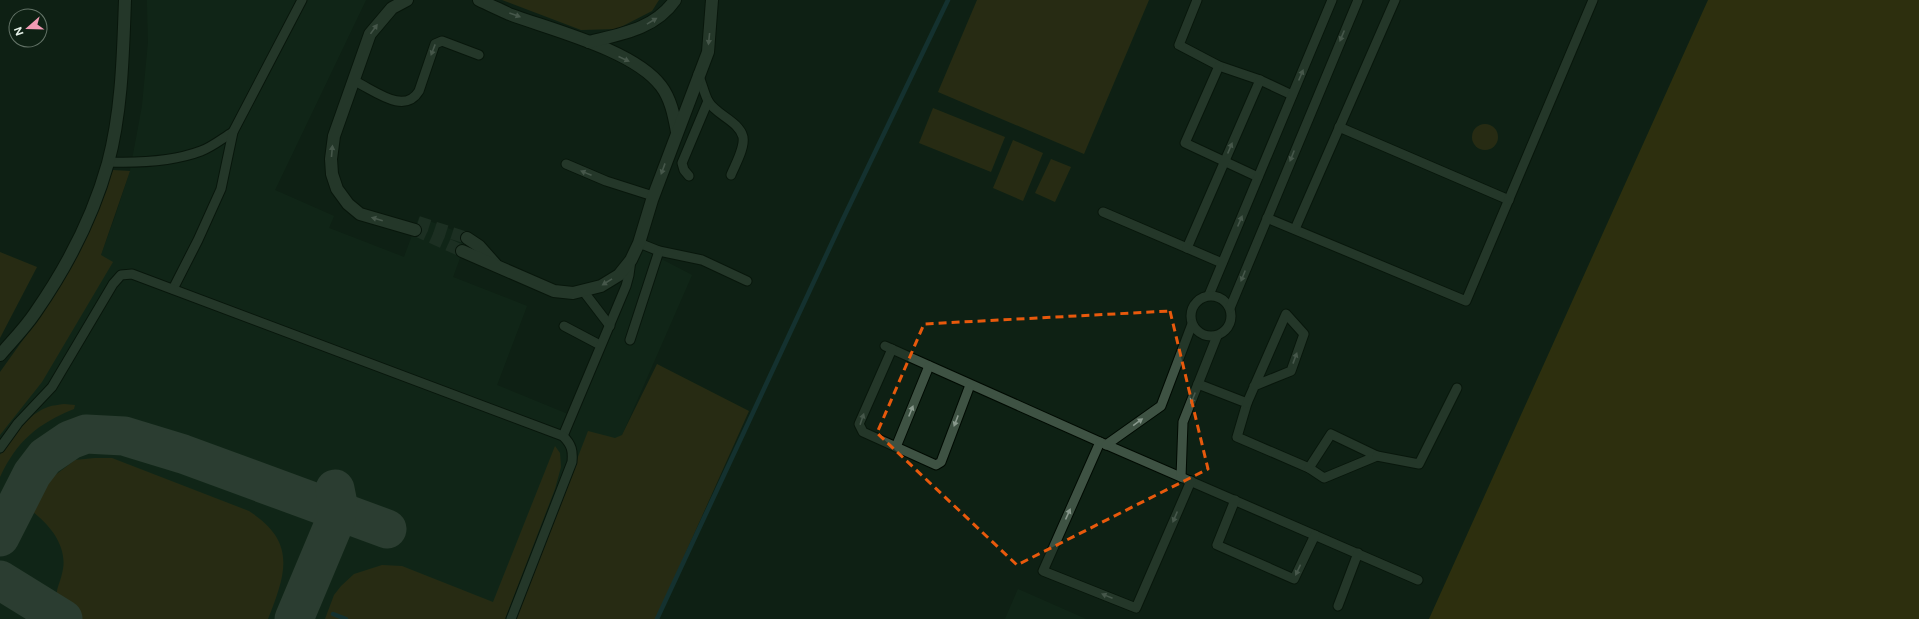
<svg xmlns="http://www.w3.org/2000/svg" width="1919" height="619" font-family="Figtree,sans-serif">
<rect width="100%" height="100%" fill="#0e2114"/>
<g fill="#132c1c">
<polygon points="147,0 366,0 275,190 334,216 329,228 404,257 419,217 468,236 453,277 527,306 497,385 575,417 640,248 692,275 622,435 615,439 526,619 0,619 0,403 101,255 115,217 130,171 142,106 148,43"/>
<polygon points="1018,589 1086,619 1005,619"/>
</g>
<g fill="#453913">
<polygon points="502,0 659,0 652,11 617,29 581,30"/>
<polygon points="977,0 1149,0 1084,154 938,92"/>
<polygon points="933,108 1005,137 991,172 919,143"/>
<circle cx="1485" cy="137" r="13"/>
<polygon points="1013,140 1043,153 1023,201 993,188"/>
<polygon points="1051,159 1071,167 1055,202 1035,193"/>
<polygon points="113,170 130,171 101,255 113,262 42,382 0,435 0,372 40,316 100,203"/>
<polygon points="0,252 37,267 0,338"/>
<polygon points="657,364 749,411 656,619 515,619 588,431 615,438 622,435"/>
<path d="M64,404L75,405L74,409C37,424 17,441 0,477C0,471 0,461 0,455C5,439 32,412 48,407C53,405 59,405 64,404Z"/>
<polygon points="555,446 560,453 561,467 555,489 505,619 325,619 334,595 341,586 354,574 382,565 402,566 493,602"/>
<path d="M95,458H112L249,511C297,542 286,573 268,619H82L64,613C51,590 59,591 63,569C67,546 50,525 33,512L46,482L75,460Z"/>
</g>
<polygon fill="#524208" points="1708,0 1919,0 1919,619 1429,619"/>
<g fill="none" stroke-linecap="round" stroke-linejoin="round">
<g stroke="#1b4650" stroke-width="4.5">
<polyline points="333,614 346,619"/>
<polyline points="657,619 843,219 948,0"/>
</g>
<g stroke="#4f6054" stroke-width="39">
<polyline points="0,537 32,474 45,457 70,440 86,434 124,436 183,454 387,529"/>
<polyline points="0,580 63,619"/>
<polyline points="294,619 336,519 338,504 335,489"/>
</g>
<g stroke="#2e4034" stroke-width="12" stroke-dasharray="12 6" stroke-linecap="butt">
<polyline points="418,222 467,238"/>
<polyline points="415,230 462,251"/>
</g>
<g stroke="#000a02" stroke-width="11">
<g id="lane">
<polyline points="1197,0 1179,45 1219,66 1260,80 1292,95"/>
<polyline points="1219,66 1185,143 1258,177"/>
<path d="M698,74C702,83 704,93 708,101C716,115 739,121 743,137C745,148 735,165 731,175"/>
<path d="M354,81C373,89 404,116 419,91L435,44L442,41L479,55"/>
<polyline points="1339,127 1509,200"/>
<path d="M108,162C138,163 172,162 201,151C212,147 223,138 233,132"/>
<polyline points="566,164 606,181 653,196"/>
<polyline points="689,176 684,170 682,163 708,101"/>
<polyline points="1103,212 1222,263"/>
<polyline points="1267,218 1466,301 1593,0"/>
<polyline points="1295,229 1395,0"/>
<polyline points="639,243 659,251 702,260 747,281"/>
<polyline points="1187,248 1260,80"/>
<polyline points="173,289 198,240 221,189 233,132 302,0"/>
<polyline points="584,292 610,326"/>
<polyline points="1209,295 1332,0"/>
<circle cx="1211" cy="316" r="20"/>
<polyline points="1230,308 1358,0"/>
<polyline points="564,326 600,345"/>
<polyline points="630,340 659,251"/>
<polyline points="885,346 1100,442 1418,580"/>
<polyline points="892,349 859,424 863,432 936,465 941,462 970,385"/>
<polyline points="1198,384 1247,403 1237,437 1309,468"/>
<polyline points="1247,403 1286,314 1304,334 1291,371 1254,386"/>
<polygon points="1331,434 1377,456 1324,478 1309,468"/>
<polyline points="563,436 626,286 629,275 631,260"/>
<polyline points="1100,442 1043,571 1136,608 1191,481"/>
<polyline points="1106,445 1161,406 1192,324"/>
<polyline points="896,447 929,366"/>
<path d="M0,448L18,423L52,387L113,284L121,275L132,274L563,436C572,445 573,451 572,462L511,619"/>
<polyline points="1377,456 1419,464 1457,388"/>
<polyline points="1181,477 1183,422 1217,336"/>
<polyline points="1235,500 1217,545 1294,579 1315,535"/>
<polyline points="1338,606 1358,553"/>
</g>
</g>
<g stroke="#000a02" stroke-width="14">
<path id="street" d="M0,355C12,341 25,328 35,313C67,267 93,217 108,163C122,111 123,54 125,0"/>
</g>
<g stroke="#000a02" stroke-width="14">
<g id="secondary">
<polyline points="407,0 392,8 370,34 334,136 331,159 332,174 337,189 348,204 360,214 415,230"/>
<path d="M479,0C489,5 499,9 509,14C552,30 634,50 661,86C671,99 674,116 677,132"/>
<path d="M589,42C621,34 655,29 675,0"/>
<polyline points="467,238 479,246 495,264"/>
<polyline points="462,251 554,291 573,293 601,286 619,275 631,260 639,243 652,200 708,52 712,0"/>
</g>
</g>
<use href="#lane" stroke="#3e5243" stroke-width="9"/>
<use href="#street" stroke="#3e5243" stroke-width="12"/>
<use href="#secondary" stroke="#3e5243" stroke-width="12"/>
</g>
<defs><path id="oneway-solid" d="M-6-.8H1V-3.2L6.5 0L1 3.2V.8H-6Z"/></defs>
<g fill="#89998d">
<use href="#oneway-solid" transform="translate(515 15) rotate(20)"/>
<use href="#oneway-solid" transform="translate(652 21) rotate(-31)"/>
<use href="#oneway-solid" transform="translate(374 29) rotate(-54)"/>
<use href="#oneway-solid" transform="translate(1342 36) rotate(113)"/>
<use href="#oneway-solid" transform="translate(709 39) rotate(96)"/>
<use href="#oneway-solid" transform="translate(433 50) rotate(111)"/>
<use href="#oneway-solid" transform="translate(624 59) rotate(24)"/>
<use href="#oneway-solid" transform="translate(1301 75) rotate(-67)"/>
<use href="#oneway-solid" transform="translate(1230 148) rotate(-67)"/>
<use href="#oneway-solid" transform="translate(332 151) rotate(-85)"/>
<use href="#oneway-solid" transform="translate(1292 156) rotate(112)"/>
<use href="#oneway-solid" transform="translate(663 169) rotate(110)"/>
<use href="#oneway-solid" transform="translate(586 173) rotate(-158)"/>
<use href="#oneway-solid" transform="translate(377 219) rotate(-164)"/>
<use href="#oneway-solid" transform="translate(1240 221) rotate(-67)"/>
<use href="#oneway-solid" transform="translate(1243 276) rotate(112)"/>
<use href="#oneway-solid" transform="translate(607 282) rotate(148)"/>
<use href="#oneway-solid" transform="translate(1295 358) rotate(-70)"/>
<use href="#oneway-solid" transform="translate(1193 398) rotate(112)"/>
<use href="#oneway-solid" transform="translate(911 411) rotate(-68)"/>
<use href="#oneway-solid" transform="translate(862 419) rotate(-71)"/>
<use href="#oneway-solid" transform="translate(956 421) rotate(111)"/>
<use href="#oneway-solid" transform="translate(1138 422) rotate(-36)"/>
<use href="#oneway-solid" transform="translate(1068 514) rotate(-66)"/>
<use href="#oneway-solid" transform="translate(1175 517) rotate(113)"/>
<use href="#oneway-solid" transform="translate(1298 570) rotate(115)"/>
<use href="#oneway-solid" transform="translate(1107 596) rotate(-158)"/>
</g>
<path d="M0 0H1919V619H0ZM1170,311L1208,469L1017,565L877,433L924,324Z" fill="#0e2114" fill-opacity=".55" fill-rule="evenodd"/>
<path fill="none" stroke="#e8590c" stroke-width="3" stroke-dasharray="8 5" stroke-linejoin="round" d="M1170,311L1208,469L1017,565L877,433L924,324Z"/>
<g transform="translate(28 28) rotate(250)"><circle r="19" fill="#0e2114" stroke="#647468"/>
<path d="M0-3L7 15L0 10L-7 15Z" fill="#f19ab4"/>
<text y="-6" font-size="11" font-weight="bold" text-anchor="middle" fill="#e4f0e7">N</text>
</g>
</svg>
